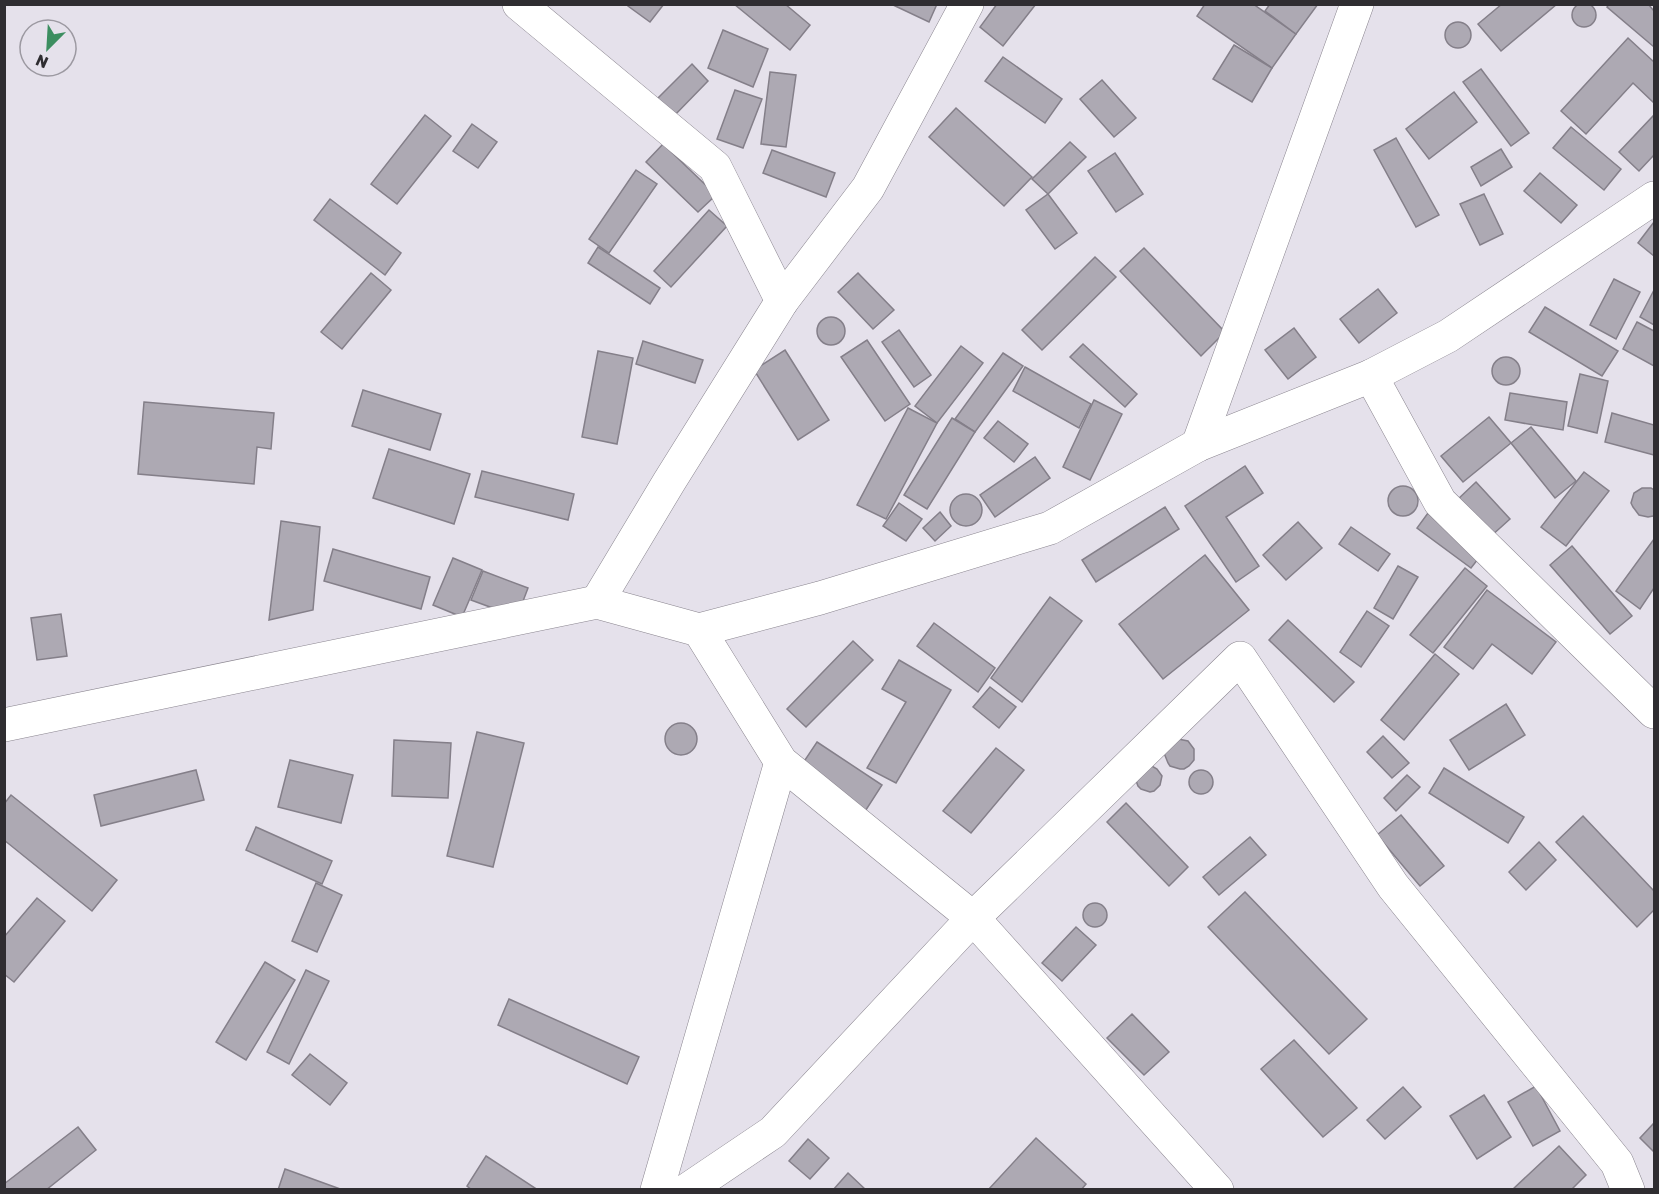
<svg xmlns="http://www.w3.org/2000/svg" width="1659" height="1194" font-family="Rubik,sans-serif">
<rect width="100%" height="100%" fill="#e5e1eb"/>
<g fill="#ada9b3" stroke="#847f89" stroke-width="1.5">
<circle cx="1584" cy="15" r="12"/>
<polygon points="629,4 664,4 650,22 628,6"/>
<polygon points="734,4 785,4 810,25 790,50"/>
<polygon points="891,4 937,4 929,22"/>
<polygon points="997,4 1036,4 1003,46 980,27"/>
<polygon points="1205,4 1253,4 1296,34 1272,68 1197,16"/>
<polygon points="1270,4 1318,4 1296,34 1265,11"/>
<polygon points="1502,4 1557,4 1501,51 1478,24"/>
<polygon points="1609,4 1648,4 1654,11 1654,47 1607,7"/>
<circle cx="1458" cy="35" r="13"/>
<polygon points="723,30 768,49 753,87 708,68"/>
<polygon points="1628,38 1654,62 1654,103 1633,83 1586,134 1561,111"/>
<polygon points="1234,45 1272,68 1252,102 1213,79"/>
<polygon points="1003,57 1062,99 1045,123 985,81"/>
<polygon points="692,64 708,81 673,117 656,100"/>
<polygon points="1481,69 1529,133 1511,146 1463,82"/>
<polygon points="770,72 796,75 786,147 761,144"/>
<polygon points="1102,80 1136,118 1114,137 1080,99"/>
<polygon points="735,90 762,99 743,148 717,139"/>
<polygon points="1454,92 1477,122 1429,159 1406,129"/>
<polygon points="956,108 1032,177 1004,206 929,137"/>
<polygon points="425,115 451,136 397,204 371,184"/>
<polygon points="1654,115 1654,155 1639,171 1619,152"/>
<polygon points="472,124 497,142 478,168 453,151"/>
<polygon points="1571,127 1621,169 1604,190 1553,148"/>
<polygon points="1396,138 1439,215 1416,227 1374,150"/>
<polygon points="1070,142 1086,157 1048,194 1032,179"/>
<polygon points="663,144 716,195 698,212 646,162"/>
<polygon points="1501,149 1512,167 1481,186 1471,167"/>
<polygon points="772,150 835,173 826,197 763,173"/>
<polygon points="1115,153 1143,194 1116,212 1088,171"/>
<polygon points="636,170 657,184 609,253 589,239"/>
<polygon points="1540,173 1577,205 1561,223 1524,191"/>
<polygon points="1048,194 1077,233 1055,249 1026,210"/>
<polygon points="1484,194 1503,234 1480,245 1460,204"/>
<polygon points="330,199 401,253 385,275 314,220"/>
<polygon points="709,210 727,226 671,287 654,271"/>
<polygon points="1654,222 1654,256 1638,243"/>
<polygon points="598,247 660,288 650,304 588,263"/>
<polygon points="1144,248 1225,332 1201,356 1120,271"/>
<polygon points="1095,257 1116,277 1042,350 1022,330"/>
<polygon points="371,273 391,290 342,349 321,332"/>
<polygon points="858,273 894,310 873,329 838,292"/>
<polygon points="1614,279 1640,292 1616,339 1590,325"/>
<polygon points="1378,289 1397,313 1359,343 1340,319"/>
<polygon points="1654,290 1654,325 1640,317"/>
<polygon points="1545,307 1618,351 1602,376 1529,332"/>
<circle cx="831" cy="331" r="14"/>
<polygon points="1637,322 1654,331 1654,366 1623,349"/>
<polygon points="1294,328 1316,357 1288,379 1265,350"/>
<polygon points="899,330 931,375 914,387 882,342"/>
<polygon points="867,340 910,404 885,421 841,357"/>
<polygon points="643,341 703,360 695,383 636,364"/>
<polygon points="1083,344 1137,394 1125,407 1070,357"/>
<polygon points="961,346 983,363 937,423 915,406"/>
<polygon points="785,350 829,420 798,440 754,370"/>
<polygon points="598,351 633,358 617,444 582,437"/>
<polygon points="1003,353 1023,366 975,432 955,419"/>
<circle cx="1506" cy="371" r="14"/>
<polygon points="1025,367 1091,404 1079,428 1013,391"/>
<polygon points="1580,374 1608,381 1597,433 1568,426"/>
<polygon points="363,390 441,414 430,450 352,426"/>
<polygon points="1510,393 1567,402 1563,430 1505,420"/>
<polygon points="1094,400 1122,414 1090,480 1063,467"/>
<polygon points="144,402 274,413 271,449 257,447 254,484 138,474"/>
<polygon points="908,408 937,423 886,519 857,505"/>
<polygon points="1612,413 1654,425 1654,455 1605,442"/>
<polygon points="1489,417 1511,443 1463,482 1441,456"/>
<polygon points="952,418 975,432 927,509 904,495"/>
<polygon points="998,421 1028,444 1014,462 984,438"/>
<polygon points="1531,427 1576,481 1555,498 1511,443"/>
<polygon points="389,449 470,474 454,524 373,498"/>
<polygon points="1035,457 1050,478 995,517 980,495"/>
<polygon points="1245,466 1263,493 1226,517 1259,566 1236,582 1185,506"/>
<polygon points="482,471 574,494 568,520 475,497"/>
<polygon points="1584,472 1609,491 1566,546 1541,527"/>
<polygon points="1476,482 1510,519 1490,537 1456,501"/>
<circle cx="1403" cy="501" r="15"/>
<polygon points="1642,488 1651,488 1654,490 1654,515 1653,516 1648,517 1639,515 1633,507 1631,503 1634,493"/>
<circle cx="966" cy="510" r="16"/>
<polygon points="899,503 922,519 906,541 883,526"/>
<polygon points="1165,507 1179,529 1096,582 1082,560"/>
<polygon points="940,512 951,526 935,541 923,528"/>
<polygon points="1428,513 1482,554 1471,568 1417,528"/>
<polygon points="281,521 320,527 313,610 269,620"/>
<polygon points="1298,522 1322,548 1286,580 1263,555"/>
<polygon points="1351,527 1390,554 1378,571 1339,544"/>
<polygon points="1654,539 1654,588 1640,609 1616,591"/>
<polygon points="1572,546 1632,616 1610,634 1550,565"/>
<polygon points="333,549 430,577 421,609 324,581"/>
<polygon points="1205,555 1249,610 1163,679 1119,624"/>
<polygon points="453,558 482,570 462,617 433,605"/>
<polygon points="1398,566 1418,577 1393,619 1374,608"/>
<polygon points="1465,568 1487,586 1433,653 1410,635"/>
<polygon points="483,571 528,588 517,617 471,600"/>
<polygon points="1487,590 1556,642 1532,674 1492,644 1473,669 1444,647"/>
<polygon points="1050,597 1082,621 1022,702 991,678"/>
<polygon points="1367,611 1389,626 1361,667 1340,652"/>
<polygon points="61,614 67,656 37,660 31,618"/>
<polygon points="1288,620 1354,682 1334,702 1269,640"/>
<polygon points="934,623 995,668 978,692 917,646"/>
<polygon points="853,641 873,660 806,727 787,709"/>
<polygon points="1435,654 1459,674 1404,740 1381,720"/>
<polygon points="899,660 951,690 896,783 867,768 906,702 882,689"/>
<polygon points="990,687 1016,707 999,728 973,707"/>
<polygon points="1506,704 1525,735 1469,770 1450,740"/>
<circle cx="681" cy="739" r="16"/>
<polygon points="477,732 524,743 493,867 447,856"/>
<polygon points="1383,736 1409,763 1392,778 1367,752"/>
<polygon points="1178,739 1188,741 1194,749 1194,760 1189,766 1184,769 1180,769 1170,766 1168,763 1164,753"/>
<polygon points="394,740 451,743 448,798 392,796"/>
<polygon points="817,742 882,785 864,813 799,769"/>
<polygon points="996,748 1024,770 971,833 943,811"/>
<polygon points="290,760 353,775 341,823 278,807"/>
<polygon points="1150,765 1157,769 1162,776 1160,785 1154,791 1150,792 1141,789 1138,786 1135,778"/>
<polygon points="1444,768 1524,817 1508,843 1429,793"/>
<polygon points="196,770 204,800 101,826 94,795"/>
<circle cx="1201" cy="782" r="12"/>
<polygon points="1407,775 1420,787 1396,811 1384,798"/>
<polygon points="11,795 117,880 92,911 4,840 4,804"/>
<polygon points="1126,803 1188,867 1169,886 1107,822"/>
<polygon points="1401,815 1444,866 1420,886 1377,835"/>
<polygon points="1583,816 1654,891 1654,910 1637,927 1556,842"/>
<polygon points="256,827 332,861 322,884 246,850"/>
<polygon points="1250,837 1266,855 1219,895 1203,877"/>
<polygon points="1539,842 1556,860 1526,890 1509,872"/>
<polygon points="316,883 342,895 317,952 292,941"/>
<polygon points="1245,892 1367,1019 1329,1054 1208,927"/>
<polygon points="37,898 65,921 14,982 4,974 4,937"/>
<circle cx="1095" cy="915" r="12"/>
<polygon points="1076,927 1096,945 1062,981 1042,963"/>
<polygon points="265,962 295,980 246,1060 216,1042"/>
<polygon points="306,970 329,981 289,1064 267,1052"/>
<polygon points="509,999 639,1057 627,1084 498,1025"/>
<polygon points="1132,1014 1169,1052 1144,1075 1107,1038"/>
<polygon points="1294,1040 1357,1108 1323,1137 1261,1069"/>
<polygon points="310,1054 347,1083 330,1105 292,1075"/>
<polygon points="1536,1086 1560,1131 1533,1146 1508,1102"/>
<polygon points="1403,1087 1421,1107 1385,1139 1367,1120"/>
<polygon points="1484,1095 1511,1137 1477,1159 1450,1116"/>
<polygon points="1654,1123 1654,1152 1640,1138"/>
<polygon points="78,1127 96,1150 46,1190 4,1190 4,1184"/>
<polygon points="1036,1138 1086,1184 1081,1190 988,1190"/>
<polygon points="808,1139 829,1158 810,1179 789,1161"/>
<polygon points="1559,1146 1586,1175 1571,1190 1512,1190"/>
<polygon points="486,1156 538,1190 472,1190 467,1186"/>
<polygon points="285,1169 343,1190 278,1190"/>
<polygon points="848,1173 866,1190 833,1190"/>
</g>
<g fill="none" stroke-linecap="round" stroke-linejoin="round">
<g stroke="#8a858f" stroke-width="34">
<g id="minor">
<polyline points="519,4 715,167 782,301"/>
<polyline points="1371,376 1440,502 1654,712"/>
<polyline points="1198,445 1357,4"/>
<polyline points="597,602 669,482 782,301 868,188 967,4"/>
<polyline points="699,630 820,598 1050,528 1198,445 1371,376 1448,336 1654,198"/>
<polyline points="657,1190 781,762"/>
<polyline points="687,1190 773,1132 973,918 1240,658 1393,886 1617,1163 1628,1190"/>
</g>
</g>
<g stroke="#8a858f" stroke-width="34">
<polyline id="tertiary" points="4,725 597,602 699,630 781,762 973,918 1217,1190"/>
</g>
<use href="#minor" stroke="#fff" stroke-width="33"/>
<use href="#tertiary" stroke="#fff" stroke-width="33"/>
</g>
<rect width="1659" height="1194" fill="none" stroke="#2f2d31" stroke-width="12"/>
<g transform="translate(48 48) rotate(204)"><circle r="28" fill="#e5e1eb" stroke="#9c99a1" stroke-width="1.5"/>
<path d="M0-4.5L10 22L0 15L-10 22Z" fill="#3c8e60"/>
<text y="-9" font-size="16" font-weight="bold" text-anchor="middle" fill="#2f2d31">N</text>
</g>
</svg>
